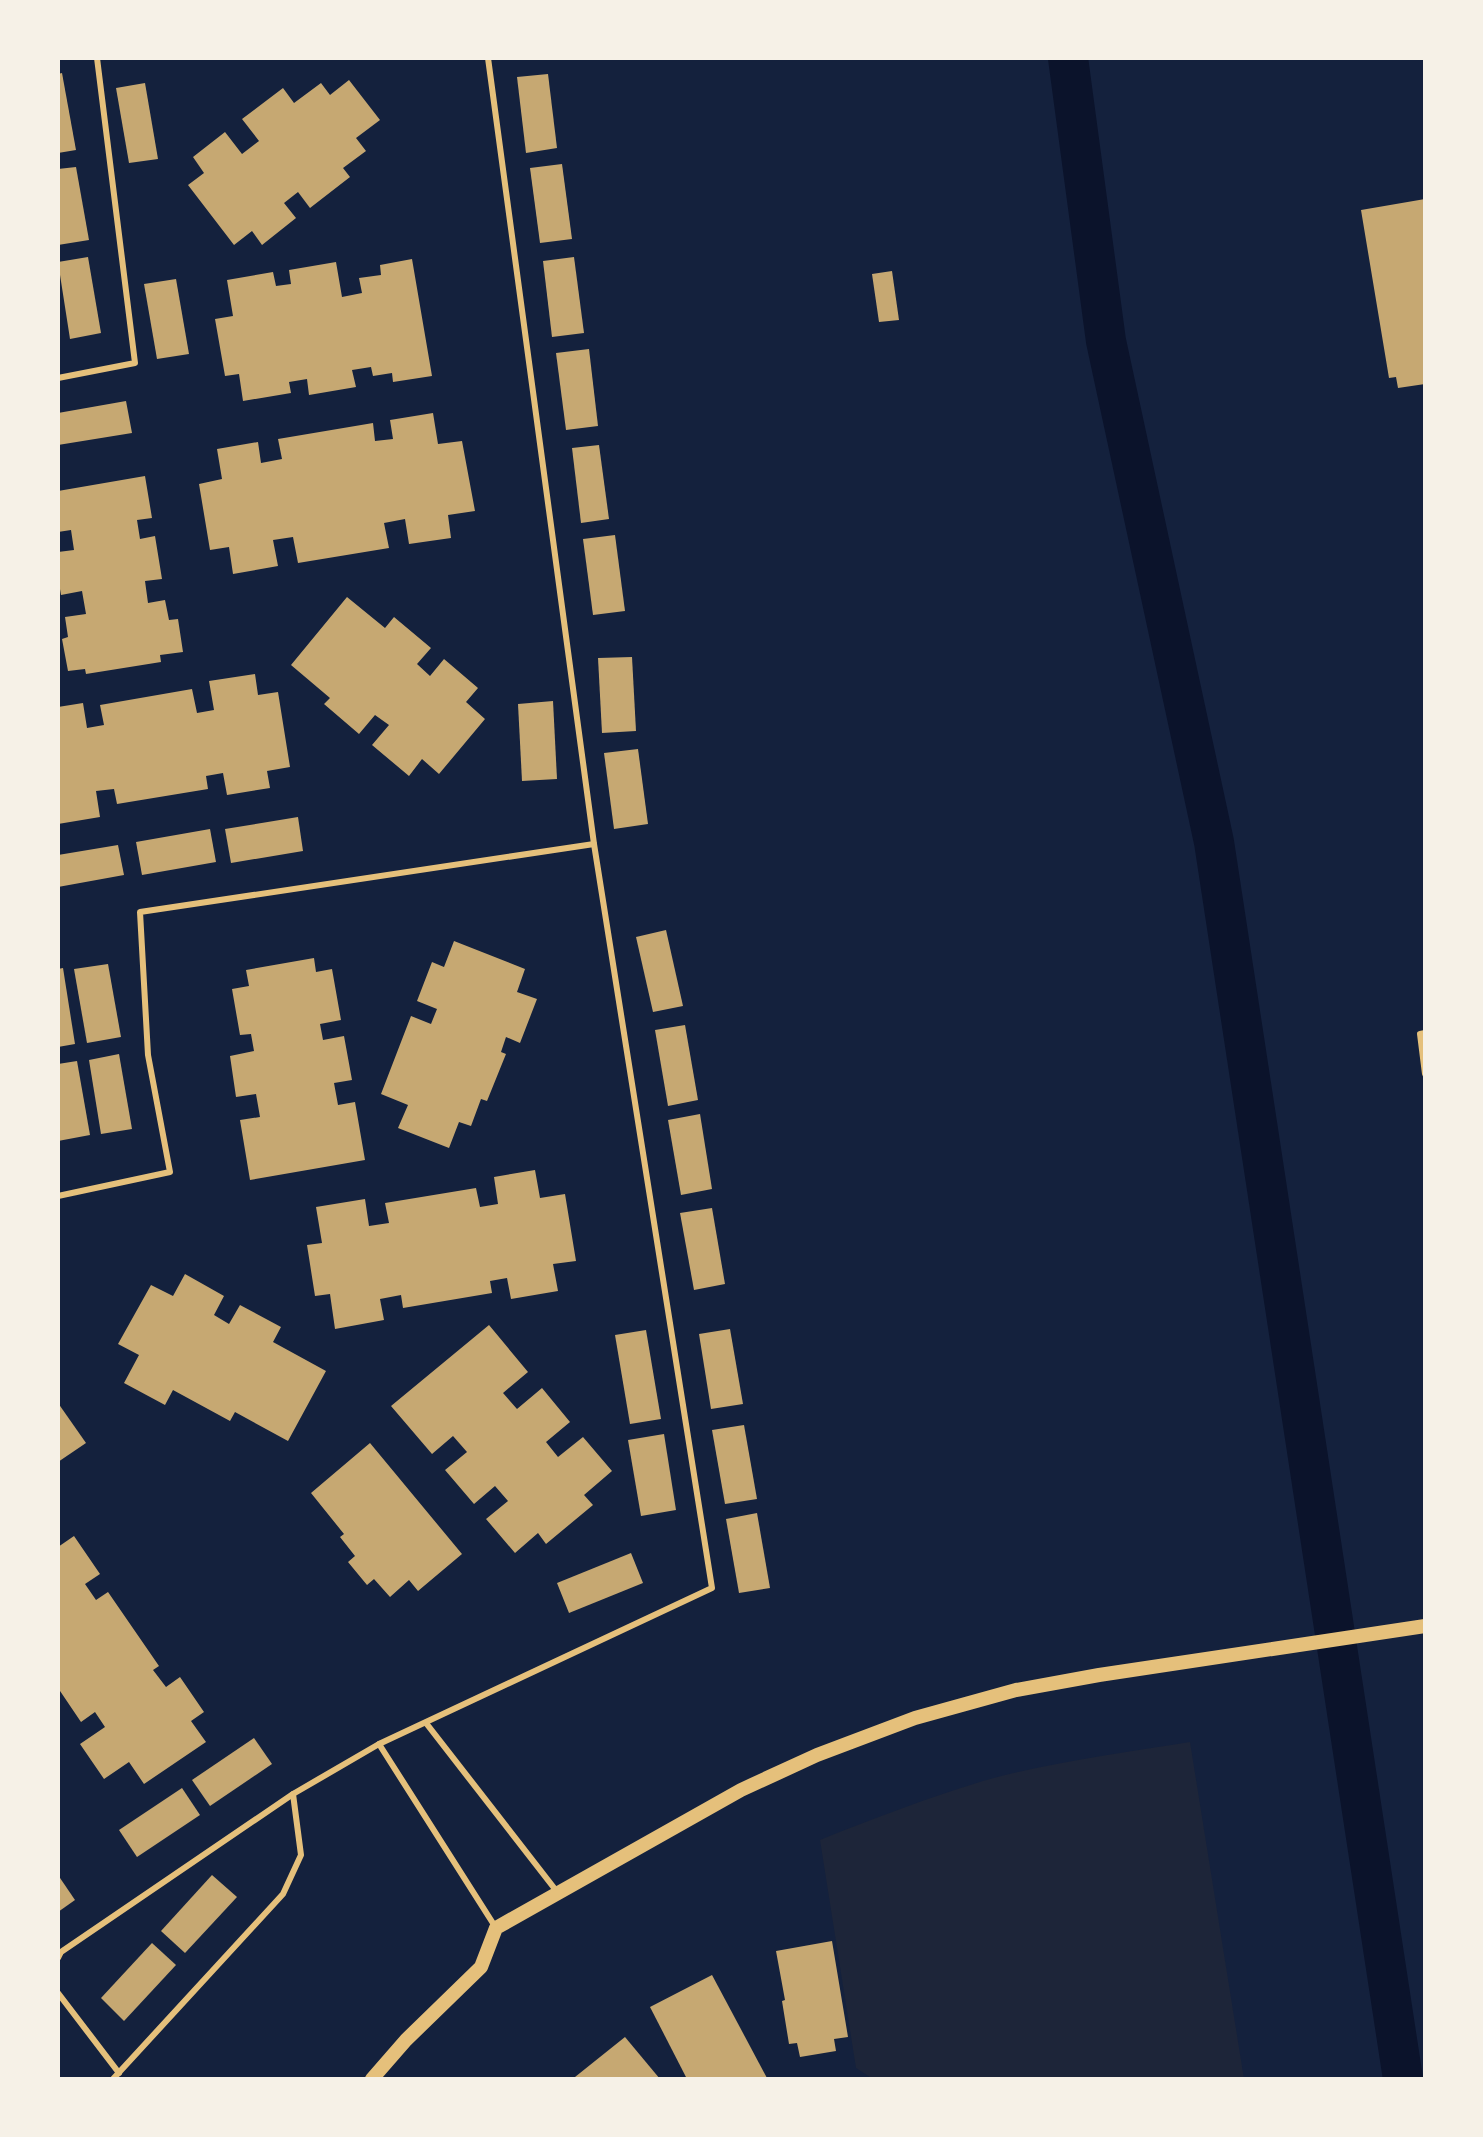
<svg xmlns="http://www.w3.org/2000/svg" width="1483" height="2137" font-family="'Open Sans',sans-serif">
<rect width="100%" height="100%" fill="#14213d"/>
<path fill="#1d2539" d="M1190,1742L1244,2079H873L856,2068L820,1840C874,1818 928,1798 983,1781C1051,1762 1121,1753 1190,1742Z"/>
<g fill="none" stroke-linecap="round" stroke-linejoin="round">
<polyline stroke="#0b132b" stroke-width="40" points="1068,58 1106,341 1214,842 1403,2079"/>
</g>
<g fill="#c6a872">
<polygon points="62,73 76,150 58,153 58,74"/>
<polygon points="548,74 557,148 526,153 517,77"/>
<polygon points="349,80 380,120 356,138 366,151 343,168 350,177 310,208 298,192 284,203 296,218 262,245 252,231 234,245 188,185 204,173 193,157 225,132 242,154 259,141 242,119 283,88 294,103 321,83 330,95"/>
<polygon points="145,83 158,159 129,163 116,88"/>
<polygon points="562,164 572,239 540,243 530,168"/>
<polygon points="76,167 89,240 58,245 58,169"/>
<polygon points="1425,199 1425,384 1398,388 1396,377 1389,378 1361,210"/>
<polygon points="88,257 101,333 70,339 58,262"/>
<polygon points="574,257 584,333 552,337 543,261"/>
<polygon points="412,259 432,376 393,382 392,373 373,376 371,367 352,370 356,387 309,395 307,379 289,382 291,393 243,401 239,374 225,376 215,319 233,316 227,280 273,272 276,286 291,284 289,270 336,262 342,297 362,293 359,278 381,275 380,265"/>
<polygon points="892,271 899,320 879,322 872,274"/>
<polygon points="176,279 189,354 157,359 144,284"/>
<polygon points="589,349 598,426 566,430 556,353"/>
<polygon points="126,401 132,433 58,445 58,413"/>
<polygon points="433,413 438,444 462,441 475,511 448,515 451,538 409,544 405,519 384,523 389,548 298,563 293,537 273,540 278,566 233,574 229,547 210,550 199,484 222,479 217,449 258,442 261,463 282,459 278,439 373,423 375,441 393,439 390,420"/>
<polygon points="599,445 609,519 581,523 572,448"/>
<polygon points="145,476 152,518 137,520 140,539 155,536 162,579 145,581 148,603 165,600 169,620 178,619 183,652 160,655 161,662 86,674 85,669 68,671 62,639 68,637 65,617 86,614 82,591 61,595 58,577 58,552 74,550 71,530 58,532 58,491"/>
<polygon points="615,535 625,611 593,615 583,539"/>
<polygon points="347,597 385,628 394,617 431,648 417,664 430,676 444,659 478,688 466,702 485,719 439,774 422,759 409,776 372,745 389,725 375,715 359,734 324,704 330,698 291,665"/>
<polygon points="632,657 636,731 602,733 598,658"/>
<polygon points="255,674 258,695 278,692 290,767 267,771 270,788 227,795 223,773 206,776 208,789 117,804 114,789 96,791 100,817 58,824 58,707 83,703 87,728 104,725 100,705 192,689 197,713 214,710 209,681"/>
<polygon points="553,701 557,779 522,781 518,704"/>
<polygon points="638,749 648,824 614,829 604,753"/>
<polygon points="298,817 303,851 231,863 225,829"/>
<polygon points="210,829 216,862 142,875 136,842"/>
<polygon points="118,845 124,875 58,887 58,855"/>
<polygon points="666,930 683,1006 653,1012 636,937"/>
<polygon points="454,941 525,969 517,992 537,999 520,1043 506,1037 501,1052 506,1054 487,1101 481,1099 471,1126 459,1122 449,1148 398,1128 408,1105 381,1094 411,1016 431,1024 437,1009 417,1001 432,962 444,967"/>
<polygon points="314,958 316,972 332,969 341,1020 320,1024 323,1040 344,1036 352,1080 334,1083 338,1105 355,1102 365,1160 250,1180 240,1120 260,1117 256,1094 236,1097 230,1056 254,1051 251,1034 240,1035 232,989 249,986 246,970"/>
<polygon points="108,964 121,1037 87,1043 74,969"/>
<polygon points="63,968 75,1044 58,1047 58,969"/>
<polygon points="685,1025 698,1100 668,1106 655,1030"/>
<polygon points="119,1054 132,1129 101,1134 89,1060"/>
<polygon points="77,1061 90,1135 58,1141 58,1064"/>
<polygon points="700,1114 712,1189 681,1195 668,1120"/>
<polygon points="535,1170 540,1198 565,1194 576,1261 553,1264 558,1291 511,1299 507,1278 490,1281 492,1293 403,1308 401,1295 380,1299 384,1320 335,1329 330,1294 315,1296 307,1245 322,1243 316,1207 365,1199 369,1226 389,1223 385,1203 476,1188 480,1207 498,1204 494,1177"/>
<polygon points="712,1208 725,1284 694,1290 680,1213"/>
<polygon points="185,1274 224,1296 214,1315 229,1324 240,1305 281,1327 273,1342 326,1371 288,1441 235,1412 230,1421 173,1390 165,1405 124,1383 139,1355 118,1344 151,1285 173,1296"/>
<polygon points="489,1325 528,1372 503,1393 517,1409 542,1388 570,1422 546,1442 558,1457 583,1437 612,1471 584,1495 593,1505 546,1544 538,1533 515,1553 486,1519 508,1501 495,1486 474,1504 445,1470 467,1452 453,1436 432,1454 391,1406"/>
<polygon points="730,1329 743,1404 711,1409 699,1334"/>
<polygon points="646,1330 661,1419 630,1424 615,1335"/>
<polygon points="58,1403 86,1443 58,1462"/>
<polygon points="744,1425 757,1499 725,1504 712,1430"/>
<polygon points="664,1434 676,1510 641,1516 628,1440"/>
<polygon points="370,1443 462,1554 418,1591 409,1580 390,1597 374,1579 367,1585 348,1562 355,1556 340,1537 344,1534 311,1493"/>
<polygon points="757,1513 770,1588 739,1593 726,1519"/>
<polygon points="74,1536 100,1574 85,1584 96,1600 108,1592 159,1666 153,1670 166,1687 180,1677 204,1712 191,1721 206,1742 144,1784 129,1762 104,1779 80,1744 105,1727 95,1712 81,1722 58,1688 58,1547"/>
<polygon points="631,1553 643,1583 569,1613 557,1583"/>
<polygon points="254,1738 272,1764 210,1806 192,1780"/>
<polygon points="182,1788 200,1815 137,1857 119,1830"/>
<polygon points="58,1875 75,1900 58,1912"/>
<polygon points="212,1875 237,1897 185,1953 161,1931"/>
<polygon points="832,1941 848,2037 834,2039 836,2051 800,2057 797,2043 789,2044 782,2001 785,2000 776,1951"/>
<polygon points="152,1943 176,1965 124,2021 101,1998"/>
<polygon points="712,1975 767,2078 765,2079 687,2079 650,2007"/>
<polygon points="625,2037 660,2079 577,2079 575,2077"/>
</g>
<g fill="none" stroke-linecap="round" stroke-linejoin="round">
<g stroke="#e5c07b" stroke-width="6">
<polyline points="58,378 135,363 97,58"/>
<polyline points="1425,1033 1420,1034 1425,1074"/>
<polyline points="58,1196 170,1172 148,1055 140,912 594,844"/>
<polyline points="426,1723 558,1893"/>
<polyline points="379,1744 496,1928"/>
<polyline points="58,1958 61,1952 293,1794"/>
<polyline points="58,1993 119,2073"/>
<polyline points="113,2079 283,1894 301,1855 293,1794 379,1744 712,1588 594,844 488,58"/>
</g>
<polyline stroke="#e5c07b" stroke-width="14" points="372,2079 406,2040 481,1967 496,1928 741,1790 817,1755 915,1718 1016,1690 1099,1675 1425,1626"/>
</g>
<rect width="1483" height="2137" fill="none" stroke="#f6f1e7" stroke-width="120"/>
</svg>
